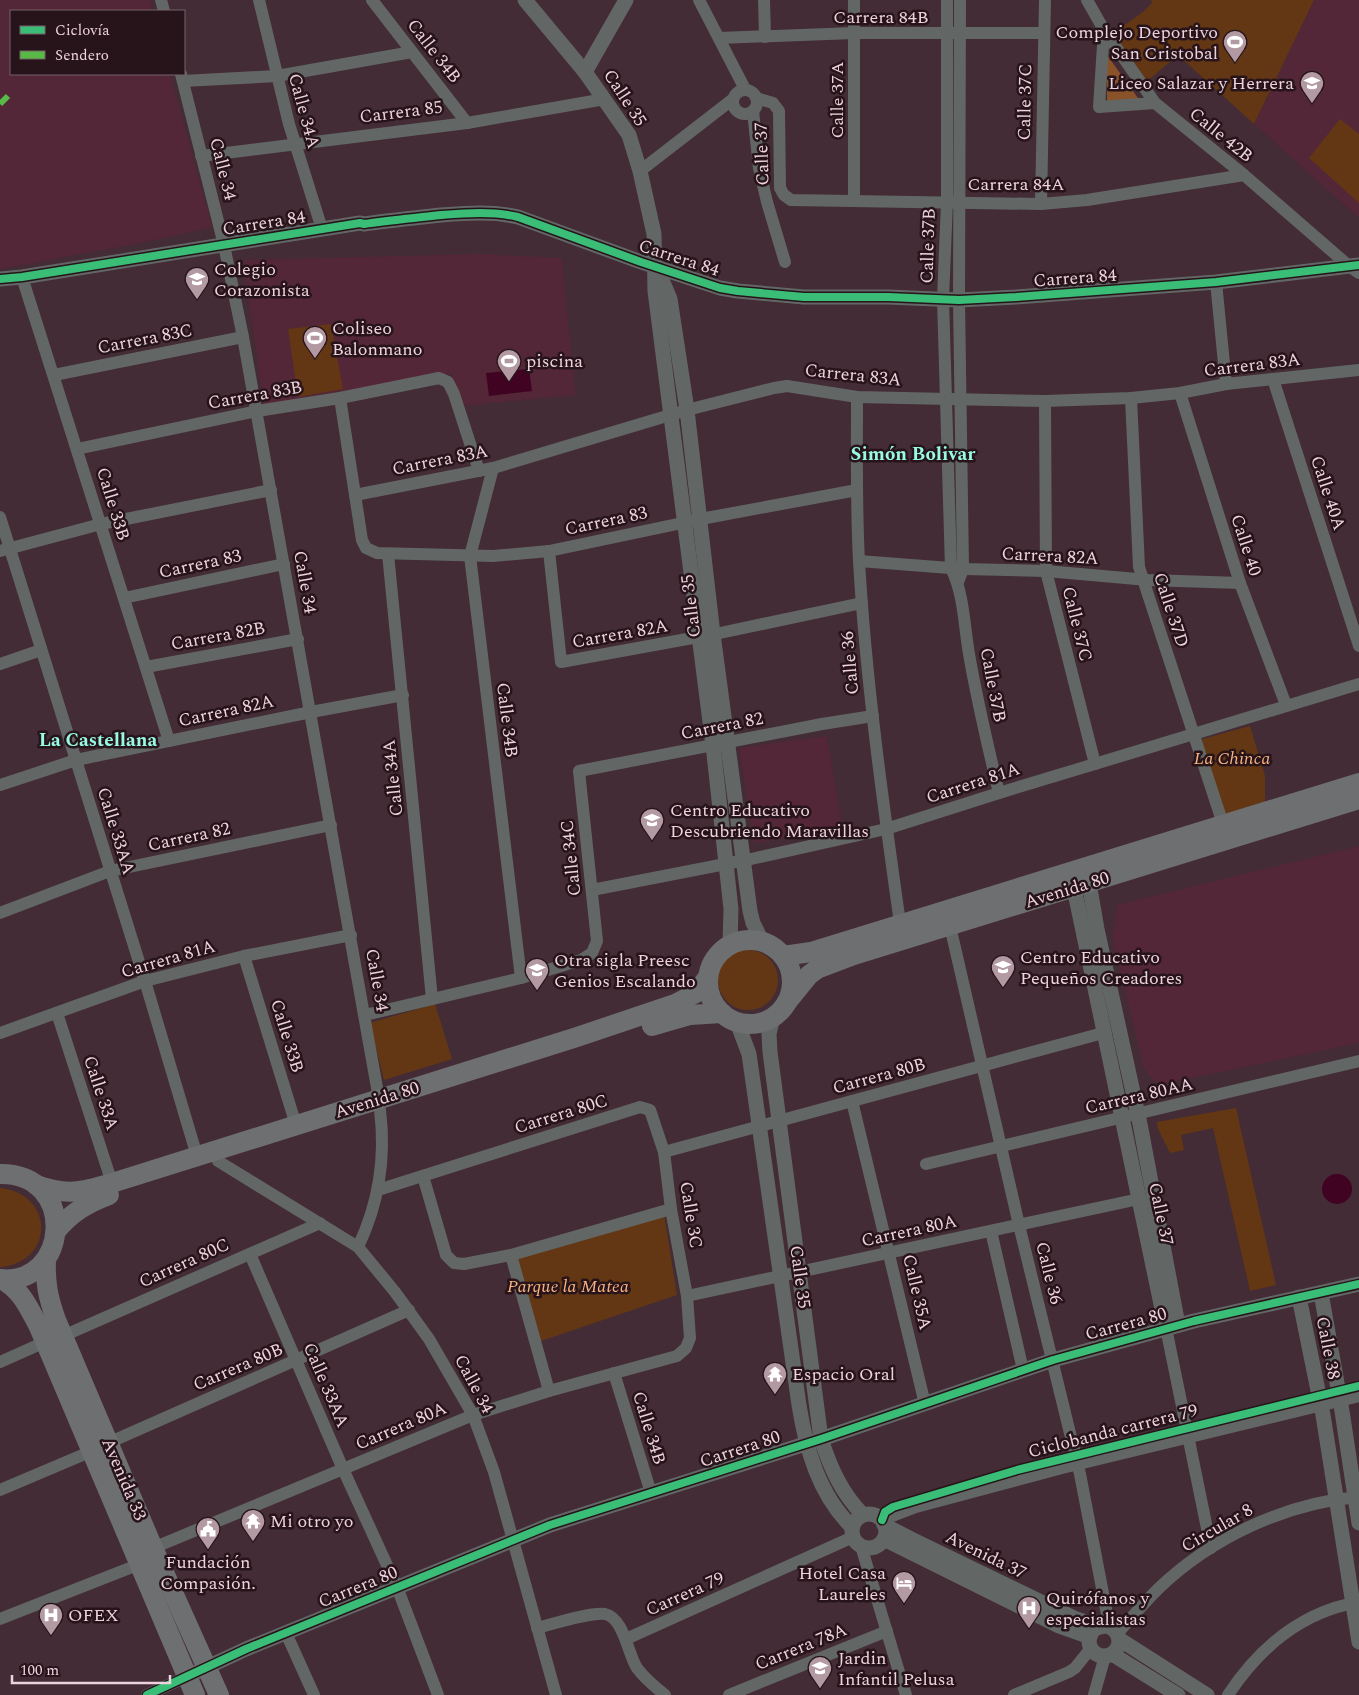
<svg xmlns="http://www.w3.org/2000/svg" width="1359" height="1695" font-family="Spectral,serif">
<rect width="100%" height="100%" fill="#432c35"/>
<g fill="#532638">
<polygon points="0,0 150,0 153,11 11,11 11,74 170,74 212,227 141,243 0,269"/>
<polygon points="1314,0 1359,0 1359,218 1254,124"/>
<polygon points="478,254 562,258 575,395 462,406 451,374 264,406 243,260"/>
<polygon points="827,736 842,829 754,843 739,748"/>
<polygon points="1359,846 1359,1043 1158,1085 1144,1069 1113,940 1117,905"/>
</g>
<g fill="#643714">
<polygon points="1151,0 1314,0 1254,124 1178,55 1145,83 1112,34 1143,12 1152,3"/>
<polygon points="1340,119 1359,134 1359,203 1309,158"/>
<polygon points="331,324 343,389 298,397 288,329"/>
<polygon points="1250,726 1265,776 1265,804 1225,817 1199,740"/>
<circle cx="748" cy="980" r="30"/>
<polygon points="435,1004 452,1059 384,1080 370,1023"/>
<polygon points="1236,1108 1276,1285 1250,1291 1213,1128 1181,1135 1184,1150 1170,1153 1158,1129 1157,1122"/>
<path d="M0,1188C53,1193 56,1260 2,1267H0Z"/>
<polygon points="664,1214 677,1295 538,1342 514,1257"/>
</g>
<polygon fill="#8a5228" points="1107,55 1140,101 1107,106"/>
<g fill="#400422">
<polygon points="529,369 532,391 489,396 486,373"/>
<circle cx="1337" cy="1189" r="15"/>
</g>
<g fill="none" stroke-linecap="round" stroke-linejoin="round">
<g stroke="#626765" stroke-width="12">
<polyline points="161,0 164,11"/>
<polyline points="259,0 289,124 322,229"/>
<polyline points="372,0 467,123"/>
<polyline points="699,0 745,89"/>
<polyline points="764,0 765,37"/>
<path d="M947,0V202L943,299L951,568C964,594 964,625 969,654C977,700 988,747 999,793"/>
<polyline points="1087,0 1104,30 1155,103 1244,175 1349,266 1359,273"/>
<polyline points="1104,30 1099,107 1155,103"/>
<polyline points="719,38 854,33 1044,33"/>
<polyline points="181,74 224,245 243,337 379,1099"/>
<polyline points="183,81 277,76 412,52"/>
<circle cx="745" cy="102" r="12"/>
<polyline points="756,98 773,103 779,111 780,188 784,195 791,200 1041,204 1087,200 1244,175"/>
<polyline points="753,111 759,168 767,202 785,262"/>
<polyline points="201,156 467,123 605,99"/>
<polyline points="640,171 733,99"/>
<polyline points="854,200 854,0"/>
<polyline points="1041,204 1045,0"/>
<polyline points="22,277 169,741"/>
<polyline points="1216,282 1226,384"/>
<polyline points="54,375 243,337"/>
<polyline points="1273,379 1359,646"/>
<polyline points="1180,393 1240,583 1286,705"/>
<path d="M857,397C857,452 856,506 859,561C866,682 883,803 900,923"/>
<polyline points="340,398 362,540 366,548 377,553 493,556 549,551 706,518 857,490"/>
<polyline points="1131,398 1139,567 1223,824"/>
<polyline points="1045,401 1046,571 1095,764"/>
<polyline points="77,449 257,411 340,398 439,378 448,382 454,394 479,471"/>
<polyline points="493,468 470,556 521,978"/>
<polyline points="355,495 493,468 687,410 774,388 787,386 857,397 1045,401 1131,398 1180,393 1226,384 1359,370"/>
<polyline points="0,517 145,981 197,1156"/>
<polyline points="0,551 101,524 271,490"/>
<polyline points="549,551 561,662 720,633 862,603"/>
<polyline points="388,554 432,999"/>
<polyline points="859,561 963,569 1046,571 1148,580 1240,583"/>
<polyline points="958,582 963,569 959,300 960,0"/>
<polyline points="124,598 284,564"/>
<polyline points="0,664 41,650"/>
<polyline points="146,667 298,639"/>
<polyline points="0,785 76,760 311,712 403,695"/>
<polyline points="592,890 751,859 886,829 999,793 1359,684"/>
<polyline points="0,913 110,871 331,825"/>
<polyline points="950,926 1019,1225 1080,1474 1107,1614 1112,1629"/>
<polyline points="244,956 296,1125"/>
<polyline points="57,1013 112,1183"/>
<polyline points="365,1015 521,978 581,960 592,953 597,941 579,771 822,724 873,716"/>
<polyline points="0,1033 145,981 244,956 351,935"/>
<polyline points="852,1101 925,1404"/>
<polyline points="664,1152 1103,1033"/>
<polyline points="218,1161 358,1247 395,1292 429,1339 473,1415 494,1472 556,1695"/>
<polyline points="926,1164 1359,1061"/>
<polyline points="423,1176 446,1255 454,1263 464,1264 511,1255 671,1209"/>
<polyline points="991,1231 1023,1370"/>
<path d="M358,1247C379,1203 386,1158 380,1110"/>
<polyline points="250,1254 343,1469 397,1587 438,1695"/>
<polyline points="511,1255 549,1391"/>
<polyline points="687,1296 1139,1199"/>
<polyline points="1166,1328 1211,1548"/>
<polyline points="63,1336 320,1223"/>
<polyline points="0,1362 45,1342"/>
<polyline points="614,1373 651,1493"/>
<polyline points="108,1443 409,1310"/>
<polyline points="0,1490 92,1451"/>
<polyline points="882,1520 916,1507 1062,1468 1359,1396"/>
<polyline points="861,1546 906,1695"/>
<polyline points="153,1548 473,1415 549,1391 677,1356 686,1348 690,1338 687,1296 671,1209 664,1152 650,1110 640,1107 378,1190"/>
<polyline points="0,1619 140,1564"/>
<path d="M537,1628C553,1624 590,1612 605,1614C624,1618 628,1655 637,1668C645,1679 655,1687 665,1695"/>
<polyline points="286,1633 314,1695"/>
<path d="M1117,1634C1130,1619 1144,1603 1158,1589C1211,1538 1285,1503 1359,1497"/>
<polyline points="626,1639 853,1537"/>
<polyline points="147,1695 188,1676"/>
<polyline points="729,1695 887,1631"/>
<polyline points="1014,1695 1069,1672 1075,1668 1091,1648"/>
<polyline points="1094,1695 1105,1656"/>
<path d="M1228,1695C1260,1647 1301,1612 1359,1602"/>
</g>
<g stroke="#626765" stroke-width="15">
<polyline points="525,0 585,72 629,135 640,171 654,234 655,291 713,745 731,909 730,944"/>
<polyline points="585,72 626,0"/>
<polyline points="659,273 670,299 687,410 713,634 750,911 753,923 762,941"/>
<path d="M0,279L22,277L360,223L364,224C390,220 416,218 441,215C467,213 493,211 518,217L641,262L720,288L738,291L804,297H888L959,300L1016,297L1216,282L1359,265"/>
<polyline points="1089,883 1097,929 1140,1124 1178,1325"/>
<polyline points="1074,888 1166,1328"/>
<path d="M773,1017L769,1034L770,1052L821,1439C831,1469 841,1492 863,1515"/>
<path d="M737,1022L749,1054L799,1405C806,1449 819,1495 852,1527"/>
<polyline points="1321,1293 1342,1411 1359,1523"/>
<polyline points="1299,1297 1323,1415 1359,1642"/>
<circle cx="869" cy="1531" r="17"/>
<polyline points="884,1525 911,1539 1074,1618 1101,1627"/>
<polyline points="884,1539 1059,1626 1090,1637"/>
<circle cx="1104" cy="1641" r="15"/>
<polyline points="1119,1639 1207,1695"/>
<polyline points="1112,1654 1178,1695"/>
<polyline points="188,1676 246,1649 550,1525 821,1439 1053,1360 1194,1321 1359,1284"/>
</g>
<g stroke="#6d6f70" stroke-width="20">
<circle cx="750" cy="982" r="42"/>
<polyline points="783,956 811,952 1359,783"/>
<polyline points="787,1002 809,975 817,969 854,955 1359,799"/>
<polyline points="652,1026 690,1015 722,1013"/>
<path d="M0,1174C79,1173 69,1287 0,1279"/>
<path d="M36,1185C67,1196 81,1192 112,1183L577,1037L675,1004L696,993L708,977"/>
<path d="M56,1231C71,1213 87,1203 109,1195"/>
<path d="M46,1259C45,1283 48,1297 56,1320L153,1548L219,1695"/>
<path d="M3,1280C22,1291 29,1308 39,1327L195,1695"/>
</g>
<polyline stroke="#58b947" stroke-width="6" stroke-dasharray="12 6" stroke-linecap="butt" points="0,104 8,96"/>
<g stroke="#26141a" stroke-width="11">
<g id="cycleway">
<path d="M0,279L22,277L360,223L364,224C390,220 416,218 441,215C467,213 493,211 518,217L641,262L720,288L738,291L804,297H888L959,300L1016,297L1216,282L1359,265"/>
<polyline points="882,1520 885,1512 893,1507 1017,1470 1359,1386"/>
<polyline points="147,1695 246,1649 550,1525 821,1439 1053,1360 1194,1321 1359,1284"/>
</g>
</g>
<use href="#cycleway" stroke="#3abd76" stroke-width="8"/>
</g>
<defs>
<g id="stadium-pin" transform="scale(1.25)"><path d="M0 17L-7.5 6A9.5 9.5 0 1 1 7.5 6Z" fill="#b399a2" stroke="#26141a"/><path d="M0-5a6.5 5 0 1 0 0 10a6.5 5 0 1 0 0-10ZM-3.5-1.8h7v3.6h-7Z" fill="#fff"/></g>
<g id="school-pin" transform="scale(1.25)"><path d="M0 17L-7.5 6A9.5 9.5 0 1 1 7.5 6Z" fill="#b399a2" stroke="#26141a"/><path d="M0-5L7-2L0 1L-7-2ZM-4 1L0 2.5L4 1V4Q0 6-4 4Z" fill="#fff"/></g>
<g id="university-pin" transform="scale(1.25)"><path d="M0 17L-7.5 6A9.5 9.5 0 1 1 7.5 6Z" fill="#b399a2" stroke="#26141a"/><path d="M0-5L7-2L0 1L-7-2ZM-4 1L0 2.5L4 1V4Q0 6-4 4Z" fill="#fff"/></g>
<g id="temple-pin" transform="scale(1.25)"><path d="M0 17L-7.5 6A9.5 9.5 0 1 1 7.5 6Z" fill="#b399a2" stroke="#26141a"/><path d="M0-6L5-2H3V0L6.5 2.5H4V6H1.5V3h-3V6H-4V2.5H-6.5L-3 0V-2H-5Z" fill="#fff"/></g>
<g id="civic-pin" transform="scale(1.25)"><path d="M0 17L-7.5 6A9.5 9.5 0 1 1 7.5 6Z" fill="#b399a2" stroke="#26141a"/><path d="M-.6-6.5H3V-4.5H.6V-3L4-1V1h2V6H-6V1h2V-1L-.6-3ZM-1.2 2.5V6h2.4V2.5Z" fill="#fff"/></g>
<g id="hotel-pin" transform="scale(1.25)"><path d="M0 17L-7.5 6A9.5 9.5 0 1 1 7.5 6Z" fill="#b399a2" stroke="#26141a"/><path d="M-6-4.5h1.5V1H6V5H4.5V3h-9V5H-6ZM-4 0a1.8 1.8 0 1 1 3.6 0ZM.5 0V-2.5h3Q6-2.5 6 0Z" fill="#fff"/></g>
<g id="hospital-pin" transform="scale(1.25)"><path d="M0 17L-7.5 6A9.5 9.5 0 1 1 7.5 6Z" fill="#b399a2" stroke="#26141a"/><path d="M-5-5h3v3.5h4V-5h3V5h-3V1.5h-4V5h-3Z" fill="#fff"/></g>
</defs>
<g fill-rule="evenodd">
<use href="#stadium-pin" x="1235" y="42"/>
<use href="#school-pin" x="1312" y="83"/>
<use href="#university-pin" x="197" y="279"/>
<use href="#stadium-pin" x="315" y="338"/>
<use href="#stadium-pin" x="509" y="361"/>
<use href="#school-pin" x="652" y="820"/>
<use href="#school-pin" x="1003" y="967"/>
<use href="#school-pin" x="537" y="970"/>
<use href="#temple-pin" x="775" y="1374"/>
<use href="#temple-pin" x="253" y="1521"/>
<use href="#civic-pin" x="208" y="1529"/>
<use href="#hotel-pin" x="904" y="1583"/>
<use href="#hospital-pin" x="1029" y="1608"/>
<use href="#hospital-pin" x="51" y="1615"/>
<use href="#school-pin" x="820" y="1668"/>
</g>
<g text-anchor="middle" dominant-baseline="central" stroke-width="5" stroke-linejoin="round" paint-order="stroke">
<g font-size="18" fill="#efd3dc" stroke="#26141a">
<text x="881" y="17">Carrera 84B</text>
<text transform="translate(434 51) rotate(52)">Calle 34B</text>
<text transform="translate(625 98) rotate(57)">Calle 35</text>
<text transform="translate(837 100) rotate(-90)">Calle 37A</text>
<text transform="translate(1025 102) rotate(-89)">Calle 37C</text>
<text transform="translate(304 111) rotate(75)">Calle 34A</text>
<text transform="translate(401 112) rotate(-7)">Carrera 85</text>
<text transform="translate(1221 135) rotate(39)">Calle 42B</text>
<text transform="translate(762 154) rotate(-92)">Calle 37</text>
<text transform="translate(223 169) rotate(76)">Calle 34</text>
<text x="1016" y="184">Carrera 84A</text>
<text transform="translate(264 223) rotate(-9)">Carrera 84</text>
<text transform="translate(928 246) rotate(-88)">Calle 37B</text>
<text transform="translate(679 258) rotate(18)">Carrera 84</text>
<text transform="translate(1075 278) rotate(-4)">Carrera 84</text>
<text transform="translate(145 339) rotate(-11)">Carrera 83C</text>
<text transform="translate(1252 365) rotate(-7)">Carrera 83A</text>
<text transform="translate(853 375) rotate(6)">Carrera 83A</text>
<text transform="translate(255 395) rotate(-10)">Carrera 83B</text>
<text transform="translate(440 460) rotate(-11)">Carrera 83A</text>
<text transform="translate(1328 493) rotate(72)">Calle 40A</text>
<text transform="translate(113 504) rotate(73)">Calle 33B</text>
<text transform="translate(606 521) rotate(-12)">Carrera 83</text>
<text transform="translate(1246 545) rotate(72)">Calle 40</text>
<text transform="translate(1050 556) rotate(3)">Carrera 82A</text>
<text transform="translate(200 564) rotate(-12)">Carrera 83</text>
<text transform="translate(305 582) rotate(80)">Calle 34</text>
<text transform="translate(691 606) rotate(-97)">Calle 35</text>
<text transform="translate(1171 610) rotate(72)">Calle 37D</text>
<text transform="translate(1077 624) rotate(76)">Calle 37C</text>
<text transform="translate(620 634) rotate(-10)">Carrera 82A</text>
<text transform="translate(218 636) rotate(-10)">Carrera 82B</text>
<text transform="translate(850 663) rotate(-95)">Calle 36</text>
<text transform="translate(993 685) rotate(79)">Calle 37B</text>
<text transform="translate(226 711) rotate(-12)">Carrera 82A</text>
<text transform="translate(507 720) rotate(83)">Calle 34B</text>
<text transform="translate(722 726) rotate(-11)">Carrera 82</text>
<text transform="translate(393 778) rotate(-96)">Calle 34A</text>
<text transform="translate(973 783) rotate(-18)">Carrera 81A</text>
<text transform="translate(116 831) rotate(73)">Calle 33AA</text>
<text transform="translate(189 837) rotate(-12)">Carrera 82</text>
<text transform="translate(571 858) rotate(-96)">Calle 34C</text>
<text transform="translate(1067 890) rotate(-17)">Avenida 80</text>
<text transform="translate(168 959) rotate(-16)">Carrera 81A</text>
<text transform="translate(377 980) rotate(80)">Calle 34</text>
<text transform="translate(287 1036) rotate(73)">Calle 33B</text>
<text transform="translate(879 1076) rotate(-15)">Carrera 80B</text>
<text transform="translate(101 1093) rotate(72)">Calle 33A</text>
<text transform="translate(1139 1096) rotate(-13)">Carrera 80AA</text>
<text transform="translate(377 1100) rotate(-17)">Avenida 80</text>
<text transform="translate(561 1114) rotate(-17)">Carrera 80C</text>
<text transform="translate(1161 1214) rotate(78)">Calle 37</text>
<text transform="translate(691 1215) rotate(81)">Calle 3C</text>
<text transform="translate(909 1231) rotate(-12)">Carrera 80A</text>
<text transform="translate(184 1263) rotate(-24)">Carrera 80C</text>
<text transform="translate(1049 1273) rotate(76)">Calle 36</text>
<text transform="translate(800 1277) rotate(82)">Calle 35</text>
<text transform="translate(917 1292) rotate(77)">Calle 35A</text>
<text transform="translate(1126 1324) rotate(-15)">Carrera 80</text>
<text transform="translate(1328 1348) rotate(79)">Calle 38</text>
<text transform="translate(238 1367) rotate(-23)">Carrera 80B</text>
<text transform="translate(474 1384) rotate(62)">Calle 34</text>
<text transform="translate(326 1385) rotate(67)">Calle 33AA</text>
<text transform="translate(401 1426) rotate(-23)">Carrera 80A</text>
<text transform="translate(649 1428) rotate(73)">Calle 34B</text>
<text transform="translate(1113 1431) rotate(-14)">Ciclobanda carrera 79</text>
<text transform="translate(740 1449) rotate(-18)">Carrera 80</text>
<text transform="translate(124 1479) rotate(67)">Avenida 33</text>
<text transform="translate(1217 1528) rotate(-30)">Circular 8</text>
<text transform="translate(986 1555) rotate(26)">Avenida 37</text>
<text transform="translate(358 1587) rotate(-22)">Carrera 80</text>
<text transform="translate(685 1594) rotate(-24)">Carrera 79</text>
<text transform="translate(801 1647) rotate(-22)">Carrera 78A</text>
</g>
<g font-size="18" fill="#efd3dc" stroke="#26141a" text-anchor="start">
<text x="1218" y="32" text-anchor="end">Complejo Deportivo<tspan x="1218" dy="21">San Cristobal</tspan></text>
<text x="1294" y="83" text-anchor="end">Liceo Salazar y Herrera</text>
<text x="214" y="269">Colegio<tspan x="214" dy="21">Corazonista</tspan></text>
<text x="332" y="328">Coliseo<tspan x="332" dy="21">Balonmano</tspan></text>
<text x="526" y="361">piscina</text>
<text x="670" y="810">Centro Educativo<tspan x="670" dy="21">Descubriendo Maravillas</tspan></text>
<text x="1020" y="957">Centro Educativo<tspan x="1020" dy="21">Pequeños Creadores</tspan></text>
<text x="554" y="960">Otra sigla Preesc<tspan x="554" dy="21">Genios Escalando</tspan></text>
<text x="792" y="1374">Espacio Oral</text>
<text x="270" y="1521">Mi otro yo</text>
<text x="208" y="1562" text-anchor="middle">Fundación<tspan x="208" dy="21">Compasión.</tspan></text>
<text x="886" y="1573" text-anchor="end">Hotel Casa<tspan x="886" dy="21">Laureles</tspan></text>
<text x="1046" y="1598">Quirófanos y<tspan x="1046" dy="21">especialistas</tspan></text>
<text x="68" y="1615">OFEX</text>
<text x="838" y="1658">Jardin<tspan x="838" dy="21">Infantil Pelusa</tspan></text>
</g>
<g font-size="18" font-style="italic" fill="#f9b27f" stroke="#26141a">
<text x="1232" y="758">La Chinca</text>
<text x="568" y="1286">Parque la Matea</text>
</g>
<g font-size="19" font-weight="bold" fill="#97fae2" stroke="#26141a">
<text x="913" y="454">Simón Bolivar</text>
<text x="98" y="740">La Castellana</text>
</g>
</g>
<rect x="10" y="10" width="175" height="65" fill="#26141a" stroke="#766068"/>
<rect x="20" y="26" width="25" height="8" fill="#3abd76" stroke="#766068"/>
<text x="55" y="35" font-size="15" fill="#efd3dc">Ciclovía</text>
<rect x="20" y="51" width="25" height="8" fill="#58b947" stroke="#766068"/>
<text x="55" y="60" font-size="15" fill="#efd3dc">Sendero</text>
<path d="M12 1675v8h158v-8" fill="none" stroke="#efd3dc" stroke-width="2.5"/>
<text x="20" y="1675" font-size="15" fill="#efd3dc" stroke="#26141a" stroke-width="4" paint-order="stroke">100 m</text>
</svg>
